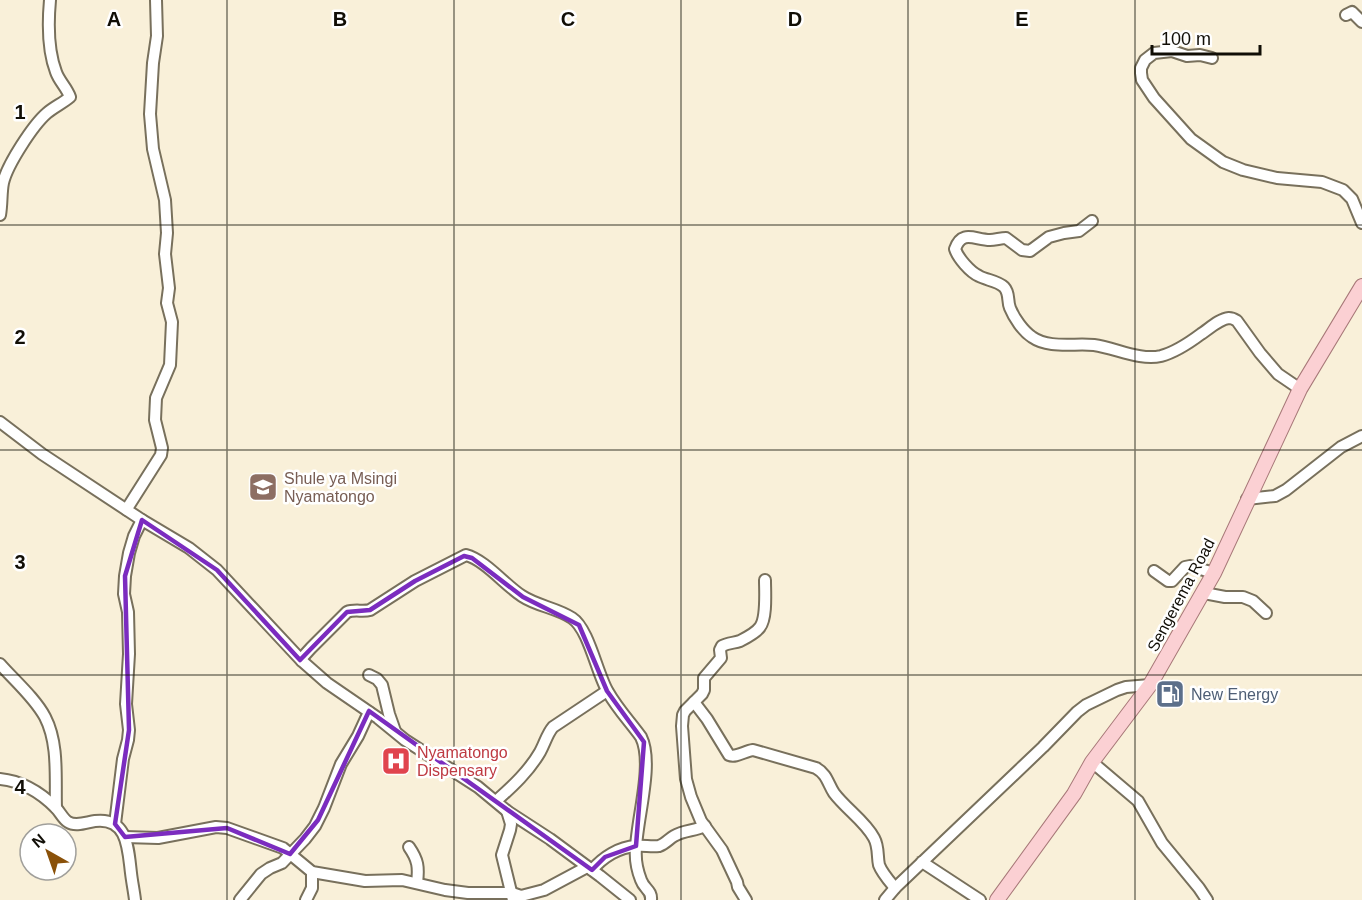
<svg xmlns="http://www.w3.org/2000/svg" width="1362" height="900" font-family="Arial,sans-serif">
<rect width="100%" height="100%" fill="#f9f0d9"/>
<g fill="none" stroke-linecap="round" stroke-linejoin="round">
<g stroke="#78705c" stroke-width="14">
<g id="minor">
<polyline points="1346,15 1352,12 1362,22"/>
<polyline points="1212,58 1200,55 1187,56 1172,51 1154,53 1145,60 1141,68 1141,73 1142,80 1154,98 1191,139 1223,162 1243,170 1277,178 1322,182 1343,190 1352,199 1362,223"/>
<path d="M0,215C2,204 1,193 3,183C7,165 33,125 47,113C54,107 63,103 70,97C67,88 59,81 56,72C48,51 48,22 50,0"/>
<path d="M1092,221L1079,231L1064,233L1049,237L1030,251L1022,250L1006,238C1001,238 995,240 990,240C975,240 962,229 955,249C958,258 970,272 979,276C986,280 998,281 1004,287C1010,293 1007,301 1010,308C1014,318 1023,331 1032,337C1049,349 1074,343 1094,345C1116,348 1140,361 1161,356C1176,352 1189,343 1201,334C1209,329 1219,319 1229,318C1233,318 1234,319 1237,321L1260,353L1278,374L1300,389"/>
<polyline points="0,422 42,454 142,520 189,548 217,570 302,661 327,683 378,718 405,740 478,787 507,811 550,839 600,876 630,900"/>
<polyline points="1247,499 1275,496 1286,490 1341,447 1362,436"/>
<polyline points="127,510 128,507 161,455 162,448 155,420 156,398 170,365 172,322 167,303 169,288 165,254 167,233 165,200 153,149 150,114 153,63 157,36 156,0"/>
<polyline points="1154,571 1168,581 1172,581 1185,567 1190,566 1214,573"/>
<polyline points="1204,593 1225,597 1243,597 1253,601 1266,613"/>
<path d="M302,661L301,659L311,648L347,612C354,609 363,612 370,610L415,581L466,555C485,560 505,585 522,596C537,606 557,608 572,618C589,629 597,674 608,692C617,708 630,722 641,737C654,763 637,818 636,848C635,859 637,870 641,880C644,889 652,890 651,900"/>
<path d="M0,664C14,680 35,698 45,717C59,744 55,778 56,808"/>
<polyline points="369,675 377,679 382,685 389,714 395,731"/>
<path d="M694,702L707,719L729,755C736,758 745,751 753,750L816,768C827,774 828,784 834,793C846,809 865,821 874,838C879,847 877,856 879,865C882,873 890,882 895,888"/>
<polyline points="1092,762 1138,801 1162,843 1199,888 1207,900"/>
<path d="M0,779C21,781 41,793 56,808C60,812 63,819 68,822C76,827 87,822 95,821C128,817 128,849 131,873C132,882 134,891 135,900"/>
<path d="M496,801C513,786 529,771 540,752C545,743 547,734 553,727L607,691"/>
<polyline points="507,811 511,824 510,830 502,855 513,900"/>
<polyline points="115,824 123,759 128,740 129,730 126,704 129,654 128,612 124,594 125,576 129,553 134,536 142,520"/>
<polyline points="125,837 158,838 216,827 227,828 283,848 312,872 365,881 402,880 445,890 468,893 512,893 521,896 544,890 587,867"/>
<path d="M409,847C418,860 419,867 417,883"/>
<polyline points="922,862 980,900"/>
<path d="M592,870C603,857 619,847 636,846C643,845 651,847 659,846C665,844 669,839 674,836C684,830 695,831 705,826"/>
<polyline points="240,900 261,874 270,868 282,863 305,839 315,826 324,808 341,764 358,736 369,712"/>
<polyline points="306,900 312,888 312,872"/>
<path d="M746,900L738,887L737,882L722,850L701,821L691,797L686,779L682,726L683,715L685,711L702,694L704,690V678L721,658L720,650L722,646C728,643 734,643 740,641C746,638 756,633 760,627C767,618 765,592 765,580"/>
<polyline points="885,900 895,888 1043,747 1077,712 1086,705 1117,690 1126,687 1150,685"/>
</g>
</g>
<g stroke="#a77878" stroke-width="16">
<polyline id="major" points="997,900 1074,794 1092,762 1150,685 1214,573 1300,389 1362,286"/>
</g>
<use href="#minor" stroke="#fff" stroke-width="10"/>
<use href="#major" stroke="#fbd0d3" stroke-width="14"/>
</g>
<path fill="none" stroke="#7b2cbf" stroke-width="4.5" stroke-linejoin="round" d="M142,520L217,570L300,660L347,612L370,610L415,581L464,556L472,558L523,597L579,625L607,691L644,742L636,846L605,857L592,870L369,711L318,820L290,854L227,828L125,837L115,824L129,730L125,576Z"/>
<path fill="none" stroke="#110e06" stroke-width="1.5" stroke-opacity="0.55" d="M227,0V900M454,0V900M681,0V900M908,0V900M1135,0V900M0,225H1362M0,450H1362M0,675H1362"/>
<defs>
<g id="school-square" transform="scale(1.5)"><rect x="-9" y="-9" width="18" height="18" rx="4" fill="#8d6e63" stroke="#fff"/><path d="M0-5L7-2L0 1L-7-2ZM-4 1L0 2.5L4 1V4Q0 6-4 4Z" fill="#fff"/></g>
<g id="fuel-square" transform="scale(1.5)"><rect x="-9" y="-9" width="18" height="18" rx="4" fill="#5c6f8a" stroke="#fff"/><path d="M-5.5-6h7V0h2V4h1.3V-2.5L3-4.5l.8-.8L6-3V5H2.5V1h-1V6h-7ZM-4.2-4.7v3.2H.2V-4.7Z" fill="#fff"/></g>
<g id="hospital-square" transform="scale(1.5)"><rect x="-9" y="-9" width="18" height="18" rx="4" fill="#e0444e" stroke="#fff"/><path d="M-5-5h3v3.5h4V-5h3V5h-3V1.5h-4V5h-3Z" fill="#fff"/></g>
</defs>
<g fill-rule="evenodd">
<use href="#school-square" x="263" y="487"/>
<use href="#fuel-square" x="1170" y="694"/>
<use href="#hospital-square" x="396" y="761"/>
</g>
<g text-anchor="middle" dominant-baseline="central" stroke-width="5" stroke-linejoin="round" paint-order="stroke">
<g font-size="16" fill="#785e54" stroke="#fff" text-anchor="start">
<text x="284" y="478">Shule ya Msingi<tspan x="284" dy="18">Nyamatongo</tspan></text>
</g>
<g font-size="16" fill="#110e06" stroke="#fff">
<text transform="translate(1181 595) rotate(-62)">Sengerema Road</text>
</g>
<g font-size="16" fill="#4e5e75" stroke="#fff" text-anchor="start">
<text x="1191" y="694">New Energy</text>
</g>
<g font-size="16" fill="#be3a42" stroke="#fff" text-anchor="start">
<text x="417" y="752">Nyamatongo<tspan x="417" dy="18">Dispensary</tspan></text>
</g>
</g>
<g font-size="20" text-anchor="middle" font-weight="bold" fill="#110e06" stroke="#fff" stroke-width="5" stroke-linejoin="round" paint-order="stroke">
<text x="114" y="26">A</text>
<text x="340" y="26">B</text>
<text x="568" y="26">C</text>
<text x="795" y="26">D</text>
<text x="1022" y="26">E</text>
<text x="20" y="119">1</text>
<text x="20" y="344">2</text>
<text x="20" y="569">3</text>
<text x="20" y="794">4</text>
</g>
<g transform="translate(48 852) rotate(320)"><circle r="28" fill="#ffffff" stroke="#a09f9b" stroke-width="1.5"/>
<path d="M0-4.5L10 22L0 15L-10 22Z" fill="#8a5109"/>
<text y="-9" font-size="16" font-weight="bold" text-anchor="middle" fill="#110e06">N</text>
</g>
<path d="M1152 45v9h108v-9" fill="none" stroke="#110e06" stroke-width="3"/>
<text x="1161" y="45" font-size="18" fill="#110e06" stroke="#ffffff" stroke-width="4.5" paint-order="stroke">100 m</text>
</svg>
